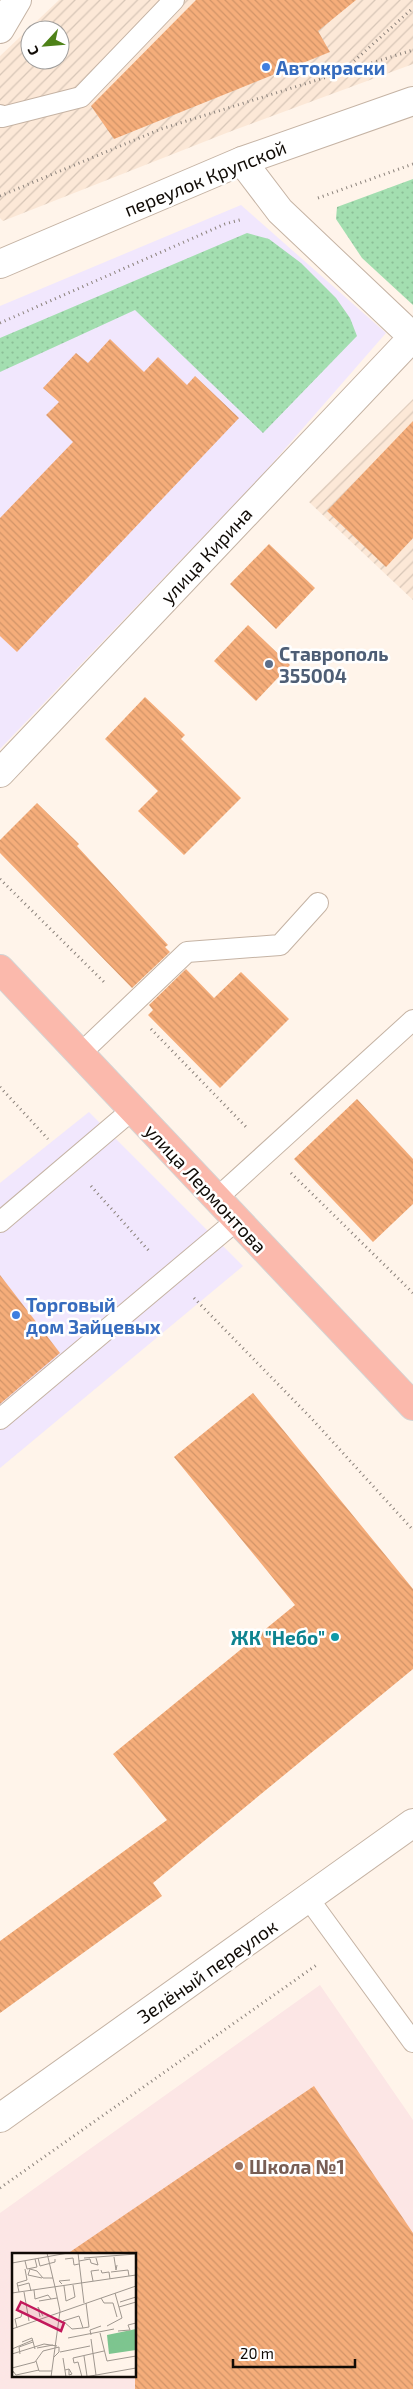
<svg xmlns="http://www.w3.org/2000/svg" width="413" height="2389" font-family="'Exo 2',sans-serif">
<defs>
<pattern id="industrial-furrows" width="10" height="10" patternUnits="userSpaceOnUse" patternTransform="scale(1.25)"><rect width="10" height="10" fill="#fce8d7"/><path d="M-1 1l2-2M0 10L10 0M9 11l2-2" fill="none" stroke="#d7c6b7"/></pattern>
<pattern id="grass-dots" width="8" height="8" patternUnits="userSpaceOnUse" patternTransform="scale(1.25)"><rect width="8" height="8" fill="#a3deb0"/><path d="M2 2h.1M6 6h.1" fill="none" stroke="#8bbd96" stroke-width="1.8" stroke-linecap="round"/></pattern>
<pattern id="building-back-hatch" width="6" height="6" patternUnits="userSpaceOnUse" patternTransform="scale(1.25)"><rect width="6" height="6" fill="#f5ad7a"/><path d="M-1 5l2 2M0 0l6 6M5-1l2 2" fill="none" stroke="#d19468"/></pattern>
</defs>
<rect width="100%" height="100%" fill="#fff4ea"/>
<g fill="#f1e7fd">
<polygon points="241,205 386,333 263,474 0,749 0,306"/>
<polygon points="89,1112 243,1266 0,1468 0,1183"/>
</g>
<g fill="url(#industrial-furrows)" fill-rule="evenodd">
<path d="M59,0H413V64L229,132L3,221L0,218V56ZM30,30H60V60H30Z"/>
<polygon points="413,399 413,600 309,502"/>
</g>
<path fill="#fce6e5" fill-rule="evenodd" d="M320,1985L413,2120V2389H0V2213ZM14,2254H135V2375H14Z"/>
<g fill="url(#grass-dots)">
<polygon points="413,179 413,305 362,258 336,219 337,207"/>
<polygon points="247,233 269,239 301,263 336,298 350,318 357,336 263,433 135,310 0,372 0,338"/>
</g>
<g fill="url(#building-back-hatch)">
<polygon points="196,0 356,0 318,31 330,52 114,139 91,106"/>
<polygon points="110,339 144,372 158,357 187,385 195,376 239,418 17,652 0,636 0,518 73,442 46,415 59,402 43,388 76,353 88,363"/>
<polygon points="413,421 413,538 386,567 327,511"/>
<polygon points="269,544 315,588 276,629 230,584"/>
<polygon points="248,625 290,665 256,701 214,661"/>
<polygon points="145,697 185,735 181,739 241,798 184,855 138,811 158,791 105,739"/>
<polygon points="37,803 79,844 77,846 168,945 165,947 170,952 132,988 0,853 0,840"/>
<polygon points="186,969 214,998 241,972 289,1019 220,1088 148,1015 153,1010 149,1005"/>
<polygon points="357,1099 413,1159 413,1204 373,1242 294,1159"/>
<polygon points="0,1275 60,1353 0,1404"/>
<polygon points="253,1393 413,1589 413,1669 153,1883 162,1896 0,2013 0,1941 167,1820 113,1754 295,1605 174,1457"/>
<polygon points="314,2086 413,2233 413,2389 135,2389 135,2254 67,2254"/>
</g>
<g fill="none" stroke-linecap="round" stroke-linejoin="round">
<g stroke="#c5b3a4" stroke-width="22">
<g id="lane">
<polyline points="0,115 2,117 81,97 174,0"/>
<polyline points="80,1054 187,952 280,945 318,903"/>
<polyline points="216,1199 413,1020"/>
<polyline points="0,1222 132,1110"/>
<polyline points="0,1419 237,1220"/>
<polyline points="308,1898 413,2042"/>
</g>
</g>
<g stroke="#c5b3a4" stroke-width="30">
<g id="street">
<polyline points="0,29 17,0"/>
<polyline points="0,773 413,337 280,211 242,161"/>
<polyline points="0,2118 413,1823"/>
</g>
</g>
<g stroke="#c5b3a4" stroke-width="30">
<polyline id="secondary" points="0,264 242,161 413,101"/>
</g>
<g stroke="#d4d3d2" stroke-width="30">
<polyline id="primary" points="0,969 413,1406"/>
</g>
<g stroke="#8a817a" stroke-width="3" stroke-dasharray="1 4" stroke-linecap="butt">
<polyline points="343,71 413,8"/>
<polyline points="0,196 161,129 413,50"/>
<polyline points="318,198 413,164"/>
<polyline points="0,323 225,224 243,219"/>
<polyline points="0,879 106,984"/>
<polyline points="151,1029 248,1129"/>
<polyline points="0,1087 48,1139"/>
<polyline points="291,1173 413,1293"/>
<polyline points="91,1186 150,1252"/>
<polyline points="194,1298 312,1419 413,1530"/>
<polyline points="0,2188 318,1964"/>
</g>
<use href="#lane" stroke="#fff" stroke-width="20"/>
<use href="#street" stroke="#fff" stroke-width="28"/>
<use href="#secondary" stroke="#fff" stroke-width="28"/>
<use href="#primary" stroke="#fbb9ac" stroke-width="28"/>
</g>
<g fill="#3f7fe0" stroke="#fff" stroke-width="2">
<circle cx="266" cy="67" r="5"/>
<circle cx="16" cy="1315" r="5"/>
</g>
<circle fill="#5c6f8a" stroke="#fff" stroke-width="2" cx="269" cy="664" r="5"/>
<circle fill="#0f9aa8" stroke="#fff" stroke-width="2" cx="335" cy="1637" r="5"/>
<circle fill="#8d6e63" stroke="#fff" stroke-width="2" cx="239" cy="2166" r="5"/>
<g text-anchor="middle" dominant-baseline="central" stroke-width="5" stroke-linejoin="round" paint-order="stroke">
<g font-size="19" font-weight="bold" fill="#366cbe" stroke="#fff" text-anchor="start">
<text x="276" y="67">Автокраски</text>
<text x="26" y="1304">Торговый<tspan x="26" dy="22">дом Зайцевых</tspan></text>
</g>
<g font-size="19" fill="#100b06" stroke="#fff">
<text transform="translate(205 178) rotate(-22)">переулок Крупской</text>
<text transform="translate(206 555) rotate(-47)">улица Кирина</text>
<text transform="translate(206 1188) rotate(47)">улица Лермонтова</text>
<text transform="translate(207 1971) rotate(-35)">Зелёный переулок</text>
</g>
<g font-size="19" font-weight="bold" fill="#4e5e75" stroke="#fff" text-anchor="start">
<text x="279" y="653">Ставрополь<tspan x="279" dy="22">355004</tspan></text>
</g>
<g font-size="19" font-weight="bold" fill="#0d838f" stroke="#fff" text-anchor="end">
<text x="325" y="1637">ЖК "Небо"</text>
</g>
<g font-size="19" font-weight="bold" fill="#785e54" stroke="#fff" text-anchor="start">
<text x="249" y="2166">Школа №1</text>
</g>
</g>
<g transform="translate(12 2253)">
<rect width="124" height="124" fill="#fff4ea"/>
<path d="M124,76V97L97,101L95,82Z" fill="#7dc58f"/>
<path fill="none" stroke="#9f978f" stroke-width="1" d="M35,0L43,34M66,0L72,50M102,4L104,17L105,12M26,5L28,13L43,9V6M72,5L124,1M53,6L61,5L62,12L67,11M13,8L15,16L25,14L23,6M67,8L78,6L79,10L86,12L84,5M0,10L56,0M89,17L90,20L97,19L98,26M99,19L116,17L117,23M30,25L16,22L18,16L25,18L31,25H41M81,28L79,18L87,17M50,31L47,28L58,27M6,33L17,30L19,38M52,33L54,48L63,44L61,32M43,34L48,58M22,37L23,46L36,42L39,46M7,39L5,30L15,27L13,16M12,39L17,68M0,40L124,22M89,45L92,50H101L105,64M27,48L45,45M108,49L124,44M107,54L124,49M28,64L26,54L31,63M95,73L110,65L103,40M5,75L3,66L9,64L10,60M71,75L60,76L51,68L67,63L71,75L77,74L74,50M0,76L124,33M106,78L118,77L116,72L124,70M88,80L95,108L124,103M79,82L78,77L89,73M56,85L102,76M79,86L84,122M10,89L20,85L23,96M25,95L41,92M0,96L21,87M48,99L78,93M0,101L32,91L45,93M8,101L7,94L21,89M72,103L75,123M51,105L54,124M24,108L27,118H40M0,115L23,109L31,98L47,94V99L42,104M53,117L57,116V122L60,121L57,116M2,120L0,117L4,122L27,117M39,124L48,58M70,124L66,109L62,110L61,105L92,98M73,124L124,115"/>
<path fill="#c2185b" fill-opacity="0.15" stroke="#c2185b" stroke-width="2.5" d="M9,49L52,70L49,78L5,57Z"/>
<rect width="124" height="124" fill="none" stroke="#100b06" stroke-width="2.5"/>
</g>
<g transform="translate(45 45) rotate(244)"><circle r="24" fill="#ffffff" stroke="#9f9d9b"/>
<path d="M0-4L9 19L0 12L-9 19Z" fill="#4e8218"/>
<text y="-8" font-size="14" font-weight="bold" text-anchor="middle" fill="#100b06">С</text>
</g>
<path d="M233 2359v8h122v-8" fill="none" stroke="#100b06" stroke-width="2.5"/>
<text x="240" y="2359" font-size="15" fill="#100b06" stroke="#ffffff" stroke-width="4" paint-order="stroke">20 m</text>
</svg>
